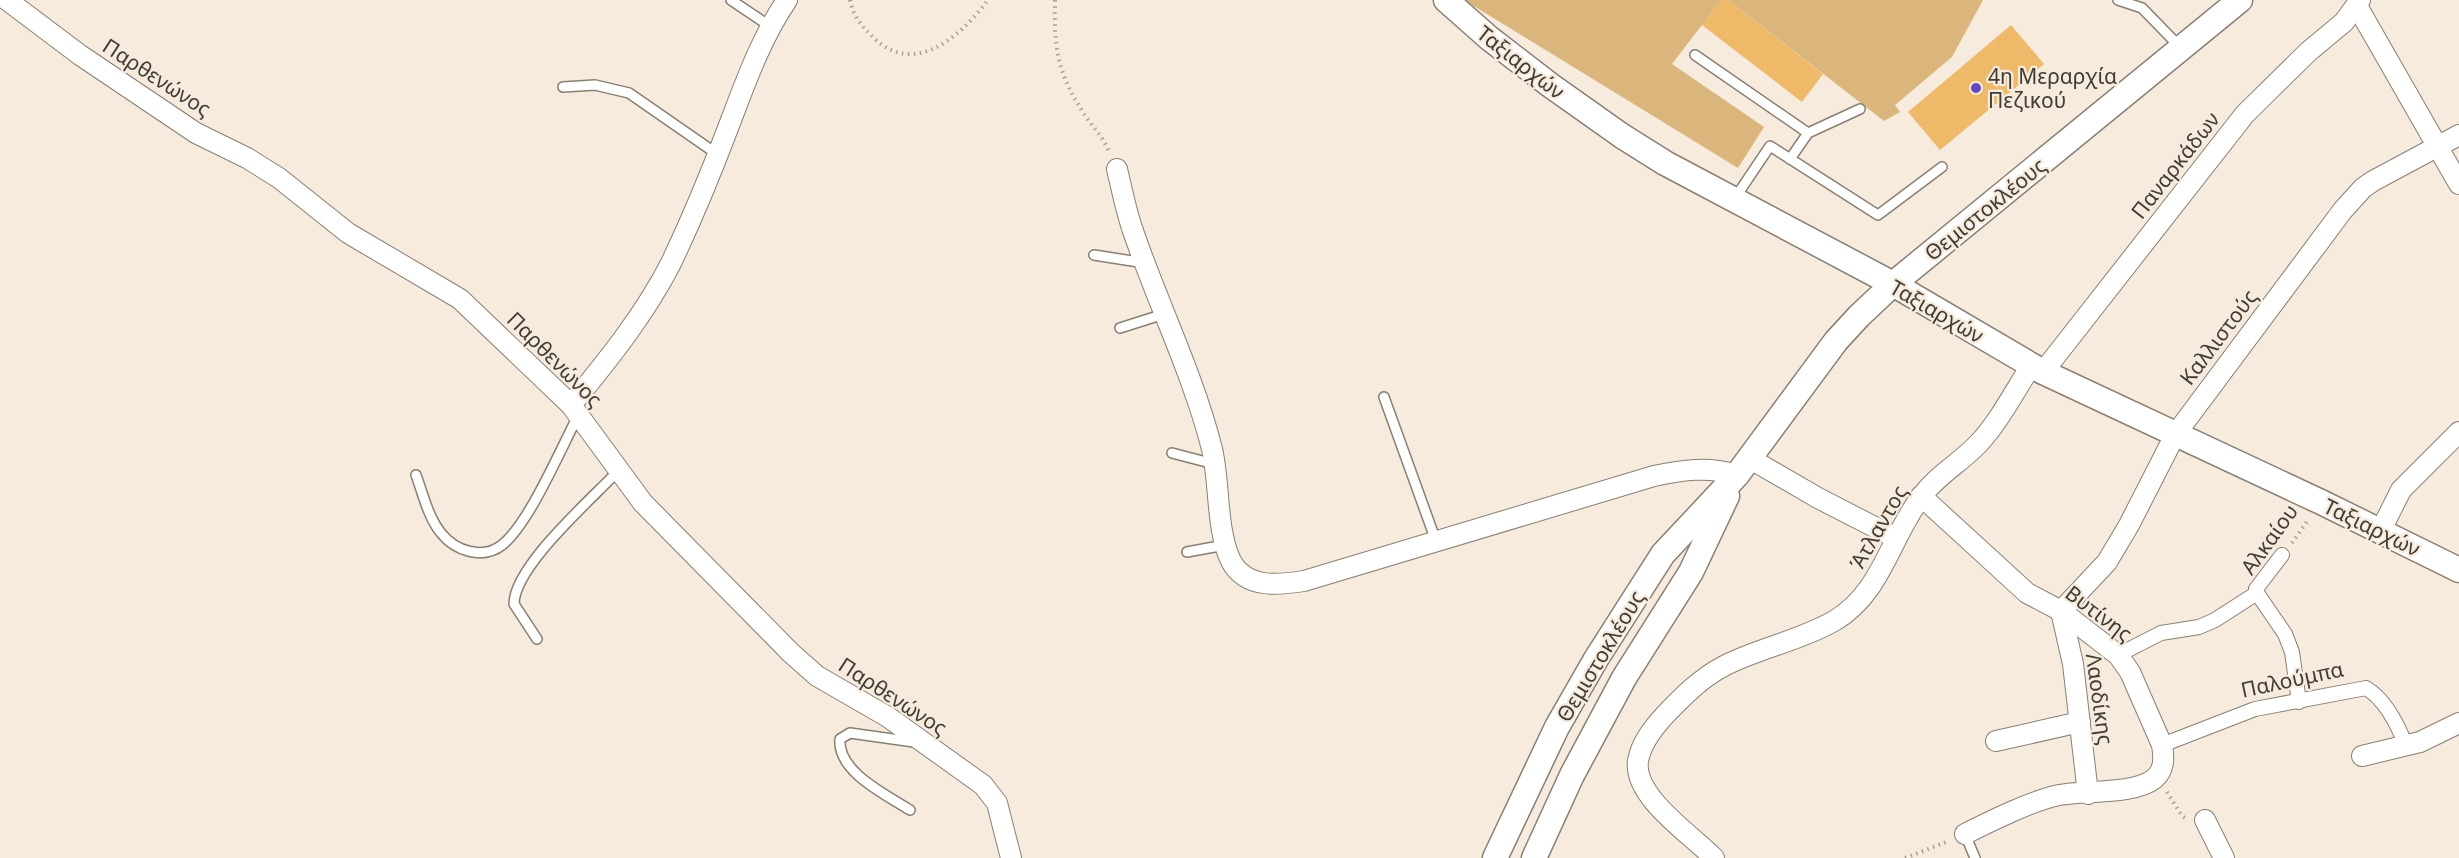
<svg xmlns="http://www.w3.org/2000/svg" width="2459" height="858" font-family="'Noto Sans',sans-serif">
<rect width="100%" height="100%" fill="#f6ebdc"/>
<g fill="#dab57c">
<polygon points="1464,0 1721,0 1672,64 1764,127 1738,168"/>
<polygon points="1728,0 1983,0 1952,57 1895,105 1900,112 1884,121"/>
</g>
<g fill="#eeb968">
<polygon points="1721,0 1728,0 1823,74 1802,102 1702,25"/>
<polygon points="2011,25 2044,64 1940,150 1908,112"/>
</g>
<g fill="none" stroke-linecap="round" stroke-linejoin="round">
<g stroke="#897f72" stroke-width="12">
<g id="service">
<polyline points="731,0 771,27"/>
<polyline points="2118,0 2142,8 2180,47"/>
<polyline points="1695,55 1808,133"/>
<polyline points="563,87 595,85 629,93 717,154"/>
<polyline points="1790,159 1808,133 1860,109"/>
<polyline points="1735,198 1770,146 1878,215 1942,167"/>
<polyline points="1094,255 1145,263"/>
<polyline points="1120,328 1164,314"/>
<polyline points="1384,397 1436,541"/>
<polyline points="1172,453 1214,464"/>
<path d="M416,475C423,494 428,517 441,533C455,551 483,560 502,545C529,524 561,448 578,416"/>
<polyline points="1187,552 1225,545"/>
<path d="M537,639L514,604C514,566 593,498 620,469"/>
<path d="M910,810C887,795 837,772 840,739L850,733L914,742"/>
<polyline points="1965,834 1975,858"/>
</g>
</g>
<g stroke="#897f72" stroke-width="16">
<g id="pedestrian">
<polyline points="2257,593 2285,634 2292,652 2299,702"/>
<polyline points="2118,655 2161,633 2199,627 2215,620 2257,593 2256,589 2282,555"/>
<path d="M2162,745L2255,709L2366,688C2386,700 2398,725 2406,746"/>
</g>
</g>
<g stroke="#897f72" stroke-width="22">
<g id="minor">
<polyline points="7,0 80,55 196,133 247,158 279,178 348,233 460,299 571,405 643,503 791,653 817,676 888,717 983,785 997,803 1011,858"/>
<polyline points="2357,6 2459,184"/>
<path d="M1117,169C1122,190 1126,211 1133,231C1158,304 1193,374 1212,449C1220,483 1216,530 1231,561C1246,589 1278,585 1304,581L1654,476C1683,470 1708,466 1737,475"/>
<polyline points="2043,372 2245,114 2308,52 2344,22 2360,0"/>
<path d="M571,405C608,360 645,314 671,263C692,219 711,173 728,128C745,84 760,40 787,0"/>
<polyline points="1749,458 1818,498 1896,538"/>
<path d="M1921,496L2027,593L2061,611L2118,655L2130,672L2162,745C2164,757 2165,770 2154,779C2133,795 2084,790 2059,795C2031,801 1991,821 1965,834"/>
<polyline points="2380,532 2401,490 2459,432"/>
<polyline points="1996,741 2080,722"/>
<polyline points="2362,756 2420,742 2459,723"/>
<polyline points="2088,794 2073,664 2061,611 2107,562 2129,525 2175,435 2343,210 2363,188 2373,181 2459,135"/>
<polyline points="2205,820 2224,858"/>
<path d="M1714,858C1692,835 1633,797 1638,761C1641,743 1653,728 1665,715C1683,696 1701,678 1724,666C1759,648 1799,641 1834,621C1881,594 1890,538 1921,497C1936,476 1960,463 1978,444C1999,422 2014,392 2031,366"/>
</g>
</g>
<g stroke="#897f72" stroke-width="27">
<g id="tertiary">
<polyline points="1446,0 1489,38 1550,85 1622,136 1665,163 1893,284 2043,372 2321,502 2459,570"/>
<polyline points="1495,858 1557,727 1596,659 1663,554 1737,475 1836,341 1859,316 1893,284 2240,0"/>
<polyline points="1534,858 1572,775 1624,678 1691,572 1727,496"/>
</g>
</g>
<g stroke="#a9a196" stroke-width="4" stroke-dasharray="1.5 4.5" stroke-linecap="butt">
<path d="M850,0C853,16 862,27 874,38C915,78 962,35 988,0"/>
<path d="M1055,0C1054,49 1057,72 1084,114C1092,126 1104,138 1109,152"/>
<polyline points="2292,543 2308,520"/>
<polyline points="2167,792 2182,816 2187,819"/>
<polyline points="1905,858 1949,841"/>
</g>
<use href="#service" stroke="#fff" stroke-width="9"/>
<use href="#pedestrian" stroke="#fff" stroke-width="14"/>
<use href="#minor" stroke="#fff" stroke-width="20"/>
<use href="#tertiary" stroke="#fff" stroke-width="24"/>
</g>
<circle fill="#6048c1" stroke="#f6ebdc" stroke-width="2" cx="1976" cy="88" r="6"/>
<g text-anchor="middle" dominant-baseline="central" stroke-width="4.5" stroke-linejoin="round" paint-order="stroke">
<g font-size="21" fill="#403c36" stroke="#f6ebdc">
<text transform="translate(1521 62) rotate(38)">Ταξιαρχών</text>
<text transform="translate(157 77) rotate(33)">Παρθενώνος</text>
<text transform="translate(2175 165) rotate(-52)">Παναρκάδων</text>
<text transform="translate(1985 209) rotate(-39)">Θεμιστοκλέους</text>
<text transform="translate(1937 311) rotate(30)">Ταξιαρχών</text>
<text transform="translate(2218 337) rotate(-53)">Καλλιστούς</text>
<text transform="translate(555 359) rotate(45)">Παρθενώνος</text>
<text transform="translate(1878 527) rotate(-60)">Άτλαντος</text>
<text transform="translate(2372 527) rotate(26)">Ταξιαρχών</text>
<text transform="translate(2269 539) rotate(-54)">Αλκαίου</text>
<text transform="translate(2099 613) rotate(37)">Βυτίνης</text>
<text transform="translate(1600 656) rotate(-59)">Θεμιστοκλέους</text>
<text transform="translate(2292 679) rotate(-12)">Παλούμπα</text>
<text transform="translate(893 696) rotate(33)">Παρθενώνος</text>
<text transform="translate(2100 699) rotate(82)">Λαοδίκης</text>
</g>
<g font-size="21" fill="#403c36" stroke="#f6ebdc" text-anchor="start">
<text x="1988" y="76">4η Μεραρχία<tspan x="1988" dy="24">Πεζικού</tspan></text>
</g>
</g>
</svg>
